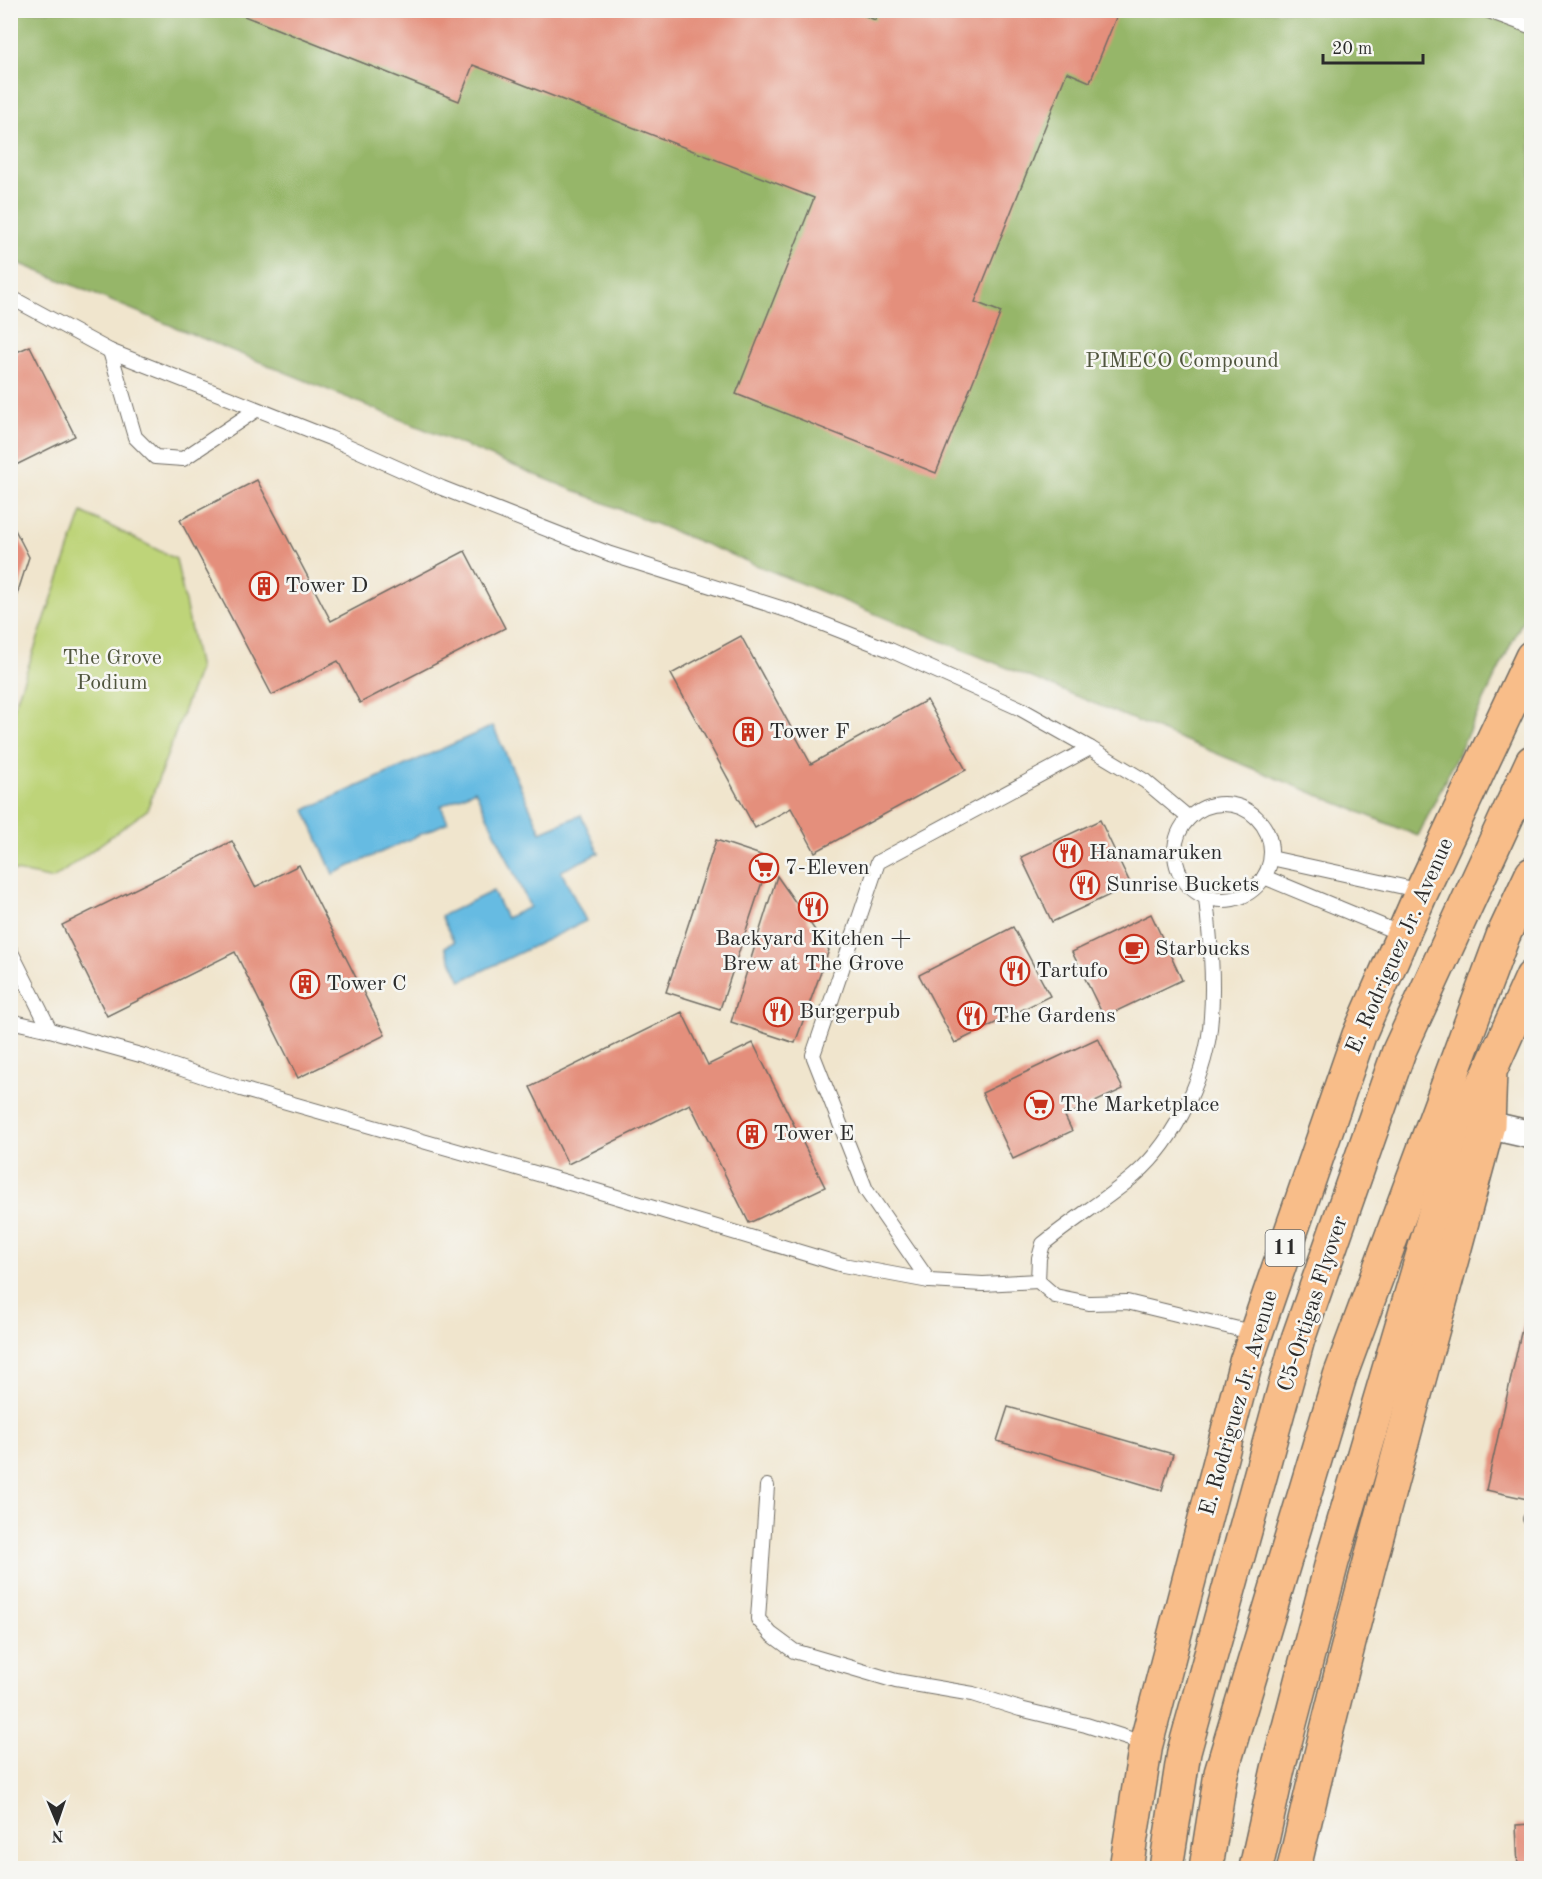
<svg xmlns="http://www.w3.org/2000/svg" width="1542" height="1879" font-family="'Old Standard TT',serif">
<rect width="100%" height="100%" fill="#f6f6f2"/>
<filter id="ink" filterUnits="userSpaceOnUse"><feTurbulence type="fractalNoise" baseFrequency=".0167" numOctaves="2"/><feDisplacementMap in="SourceGraphic" scale="12" xChannelSelector="R" yChannelSelector="G"/><feConvolveMatrix kernelMatrix="1 2 1 2 8 2 1 2 1" color-interpolation-filters="sRGB"/></filter>
<filter id="wash" filterUnits="userSpaceOnUse"><feTurbulence type="fractalNoise" baseFrequency=".008" numOctaves="4" result="noise"/><feDisplacementMap in="SourceGraphic" scale="24" xChannelSelector="R" yChannelSelector="G"/><feGaussianBlur stdDeviation="1.35" result="paint"/><feColorMatrix in="noise" values="0 0 0 0 0 0 0 0 0 0 0 0 0 0 0 0 0 1.4 0 .05"/><feComposite in="paint" operator="in"/></filter>
<g filter="url(#wash)">
<rect width="100%" height="100%" fill="#f0e5cd"/>
<polygon fill="#bed479" stroke="#748052" stroke-width="1.5" points="82,512 176,559 199,669 147,810 53,879 11,870 11,716"/>
<polygon fill="#96b669" stroke="#60704a" stroke-width="1.5" points="10,11 1531,11 1531,603 1418,836 11,260"/>
<polygon fill="#66bbe2" stroke="#487386" stroke-width="1.5" points="493,726 541,832 581,815 599,853 561,871 586,921 461,981 445,947 454,942 441,916 493,891 506,918 530,907 475,790 441,806 448,822 333,874 305,810"/>
<g id="blocks">
<g fill="#e48f7c">
<polygon points="229,10 852,10 875,20 879,10 1119,10 1090,82 1067,72 975,302 1001,312 936,473 736,394 814,198 473,65 459,101"/>
<polygon points="30,346 75,436 10,468 10,355"/>
<polygon points="257,480 331,621 465,551 505,628 360,703 338,661 272,695 180,520"/>
<polygon points="10,520 29,557 11,613 10,613"/>
<polygon points="741,636 811,764 927,700 966,770 815,852 791,808 755,828 671,674"/>
<polygon points="1100,820 1131,885 1052,922 1021,857"/>
<polygon points="716,840 770,858 720,1009 666,992"/>
<polygon points="232,841 255,887 299,865 385,1035 298,1078 235,952 107,1016 62,925"/>
<polygon points="777,876 829,950 795,1043 731,1022"/>
<polygon points="1151,914 1182,980 1104,1017 1072,952"/>
<polygon points="1013,927 1050,996 955,1043 919,975"/>
<polygon points="682,1012 708,1065 753,1043 825,1187 749,1223 690,1104 568,1164 530,1087"/>
<polygon points="1098,1038 1123,1089 1065,1116 1072,1131 1013,1159 982,1093"/>
<polygon points="1531,1288 1532,1288 1532,1500 1486,1490"/>
<polygon points="1008,1407 1173,1454 1162,1490 997,1441"/>
<polygon points="1532,1824 1532,1868 1518,1868 1516,1825"/>
</g>
</g>
</g>
<g filter="url(#ink)">
<use href="#blocks" fill-opacity="0" stroke="#706c64" stroke-width="1.5"/>
<g fill="none" stroke-linecap="round" stroke-linejoin="round">
<g stroke="#706c64" stroke-width="16">
<g id="service">
<polyline points="1486,10 1532,27"/>
<polyline points="10,297 110,351 330,438 442,488 610,554 793,612 890,650 1019,708 1090,748 1145,781 1189,818"/>
<polyline points="110,351 135,437 155,457 183,459 256,410"/>
<circle cx="1223" cy="852" r="48"/>
<polyline points="1271,858 1422,891"/>
<polyline points="1264,877 1404,935"/>
<path d="M1206,898C1210,937 1214,977 1211,1017C1208,1071 1177,1139 1135,1175C1106,1200 1073,1219 1043,1244L1039,1258L1038,1281L1055,1296L1089,1303L1127,1302L1255,1333"/>
<polyline points="10,950 50,1030"/>
<polyline points="10,1021 50,1030 144,1056 241,1089 587,1188 843,1265 929,1281 983,1284 1038,1281"/>
<polyline points="929,1281 866,1190 813,1055 878,862 1090,748"/>
<polyline points="767,1486 758,1619 771,1634 794,1651 896,1681 973,1694 1020,1709 1086,1725 1146,1744"/>
<polyline points="1530,1519 1532,1520"/>
</g>
</g>
<g stroke="#706c64" stroke-width="30">
<polyline id="minor" points="1488,1125 1532,1135"/>
</g>
<g stroke="#706c64" stroke-width="36">
<g id="primary">
<polyline points="1126,1868 1146,1744 1246,1362 1359,1035 1422,891 1532,657"/>
<polyline points="1166,1868 1184,1752 1298,1339 1399,1051 1532,762"/>
<polyline points="1206,1868 1221,1773 1340,1376 1503,936 1532,874"/>
<polyline points="1256,1868 1278,1769 1332,1562 1462,1122 1487,1077"/>
<path d="M1294,1868C1351,1619 1422,1372 1488,1125L1490,1071L1532,977"/>
</g>
</g>
<use href="#service" stroke="#fff" stroke-width="14"/>
<use href="#minor" stroke="#fff" stroke-width="27"/>
<use href="#primary" stroke="#f8bd89" stroke-width="33"/>
</g>
</g>
<defs>
<g id="building-ring" transform="scale(1.5)"><circle r="9.5" fill="#f6f6f2" stroke="#c8321e" stroke-width="1.5"/><path d="M-4-6H4V6H1V3H-1V6H-4ZM-2.5-4.3h1.7v1.8h-1.7ZM.8-4.3h1.7v1.8H.8ZM-2.5-1h1.7V.8h-1.7ZM.8-1h1.7V.8H.8Z" fill="#c8321e"/></g>
<g id="restaurant-ring" transform="scale(1.5)"><circle r="9.5" fill="#f6f6f2" stroke="#c8321e" stroke-width="1.5"/><path d="M-5-6h1v4h1v-4h1v4h1v-4h1v5L-1.5 .5V6h-2V.5L-5-1ZM5-6V6H3V1.5H1.5Q1.5-4 5-6Z" fill="#c8321e"/></g>
<g id="supermarket-ring" transform="scale(1.5)"><circle r="9.5" fill="#f6f6f2" stroke="#c8321e" stroke-width="1.5"/><path d="M-6-5.5h2.5l.6 2H6L4.5 2H-2.5L-4.4-4H-6ZM-1.5 3.2a1.3 1.3 0 1 0 .1 0ZM3 3.2a1.3 1.3 0 1 0 .1 0Z" fill="#c8321e"/></g>
<g id="cafe-ring" transform="scale(1.5)"><circle r="9.5" fill="#f6f6f2" stroke="#c8321e" stroke-width="1.5"/><path d="M-5.5-4.5H6V0H3Q3 3.5 0 3.5H-2.5Q-5.5 3.5-5.5 0ZM3-3.2v2h1.7v-2ZM-6 4.5H4V6H-6Z" fill="#c8321e"/></g>
</defs>
<g fill-rule="evenodd">
<use href="#building-ring" x="264" y="586"/>
<use href="#building-ring" x="748" y="732"/>
<use href="#restaurant-ring" x="1068" y="853"/>
<use href="#supermarket-ring" x="764" y="868"/>
<use href="#restaurant-ring" x="1085" y="885"/>
<use href="#restaurant-ring" x="813" y="907"/>
<use href="#cafe-ring" x="1134" y="949"/>
<use href="#restaurant-ring" x="1015" y="971"/>
<use href="#building-ring" x="305" y="984"/>
<use href="#restaurant-ring" x="778" y="1012"/>
<use href="#restaurant-ring" x="972" y="1016"/>
<use href="#supermarket-ring" x="1039" y="1105"/>
<use href="#building-ring" x="752" y="1134"/>
</g>
<g text-anchor="middle" dominant-baseline="central" stroke-width="5" stroke-linejoin="round" paint-order="stroke">
<rect fill="#f6f6f2" stroke="#686867" stroke-width="1.5" x="1265.5" y="1230" width="39" height="36" rx="4.5"/>
<g font-size="21" font-weight="bold" fill="#2b2b2b">
<text x="1285" y="1248">11</text>
</g>
<g font-size="22" fill="#50553e" stroke="#f6f6f2">
<text x="1182" y="361">PIMECO Compound</text>
<text x="112" y="658">The Grove<tspan x="112" dy="25">Podium</tspan></text>
</g>
<g font-size="22" fill="#2b2b2b" stroke="#f6f6f2" text-anchor="start">
<text x="285" y="586">Tower D</text>
<text x="769" y="732">Tower F</text>
<text x="1089" y="853">Hanamaruken</text>
<text x="785" y="868">7-Eleven</text>
<text x="1106" y="885">Sunrise Buckets</text>
<text x="813" y="939" text-anchor="middle">Backyard Kitchen +<tspan x="813" dy="25">Brew at The Grove</tspan></text>
<text x="1155" y="949">Starbucks</text>
<text x="1036" y="971">Tartufo</text>
<text x="326" y="984">Tower C</text>
<text x="799" y="1012">Burgerpub</text>
<text x="993" y="1016">The Gardens</text>
<text x="1060" y="1105">The Marketplace</text>
<text x="773" y="1134">Tower E</text>
</g>
<g font-size="22" fill="#2b2b2b" stroke="#f6f6f2">
<text transform="translate(1400 946) rotate(-66)">E. Rodriguez Jr. Avenue</text>
<text transform="translate(1313 1304) rotate(-72)">C5-Ortigas Flyover</text>
<text transform="translate(1239 1403) rotate(-74)">E. Rodriguez Jr. Avenue</text>
</g>
</g>
<rect width="1542" height="1879" fill="none" stroke="#f6f6f2" stroke-width="36"/>
<g transform="translate(57 1822) rotate(178)" stroke="#f6f6f2" stroke-width="4.5" paint-order="stroke">
<path d="M0-4.5L10 22L0 15L-10 22Z" fill="#2b2b2b"/>
<text y="-9" font-size="16" font-weight="bold" text-anchor="middle" fill="#2b2b2b">N</text>
</g>
<path d="M1323 54v9h100v-9" fill="none" stroke="#2b2b2b" stroke-width="3"/>
<text x="1332" y="54" font-size="18" fill="#2b2b2b" stroke="#f6f6f2" stroke-width="4.5" paint-order="stroke">20 m</text>
</svg>
